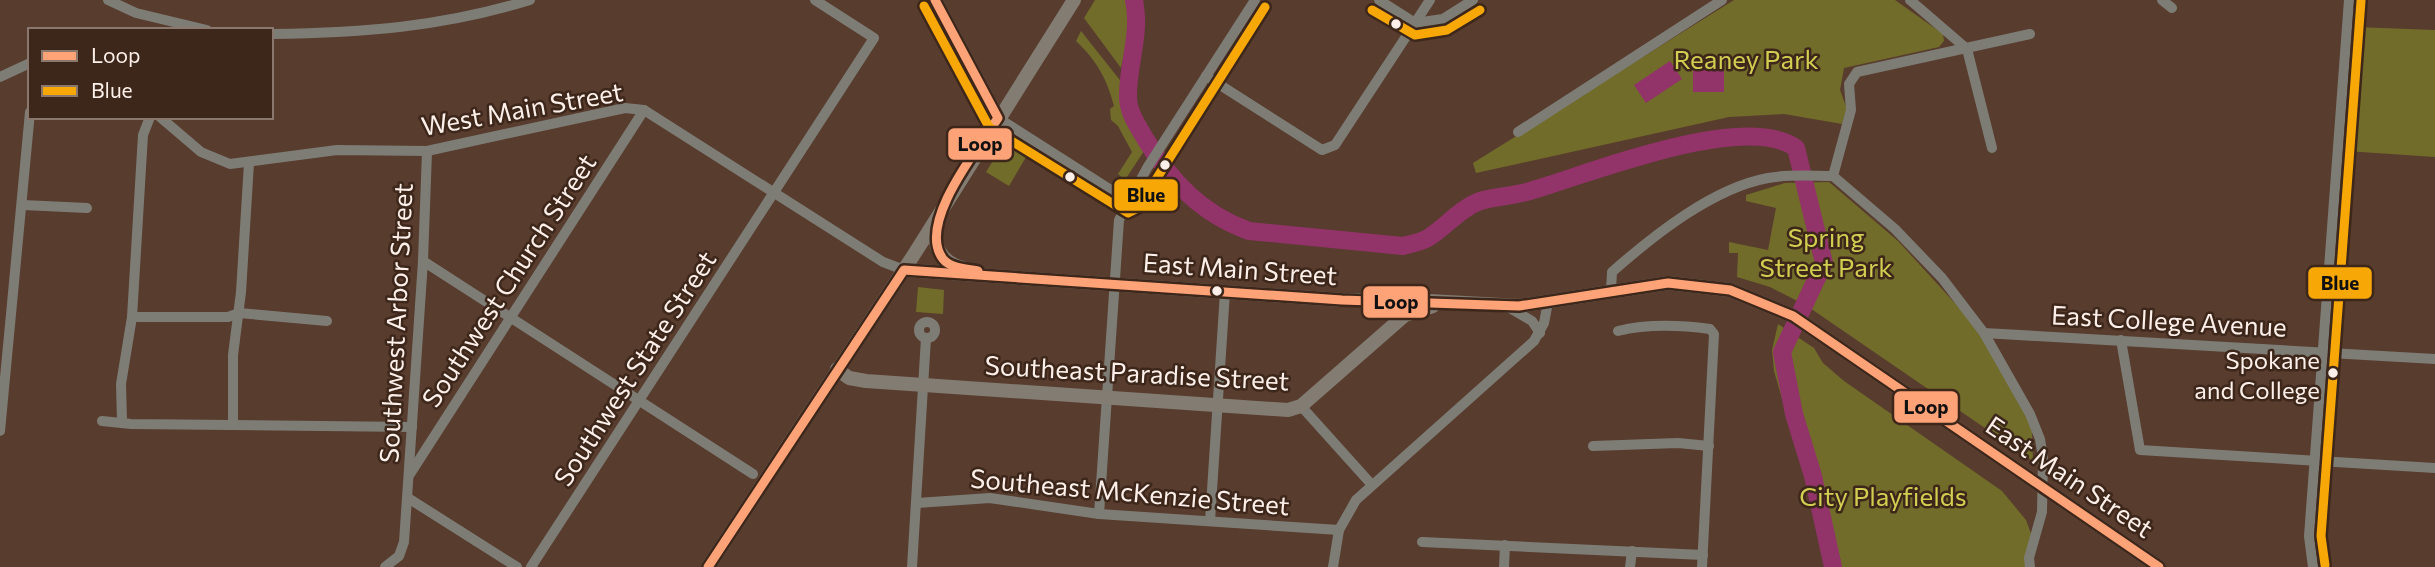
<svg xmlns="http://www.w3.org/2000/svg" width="2435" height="567" font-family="Commissioner,sans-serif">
<rect width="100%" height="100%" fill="#583c2e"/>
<g fill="#716c2a">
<polygon points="1095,0 1127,0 1132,18 1121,68 1084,18"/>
<polygon points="1734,0 1895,0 1943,34 1944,41 1939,47 1844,68 1840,90 1847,109 1842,124 1784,114 1729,117 1476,173 1473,163"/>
<polygon points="2355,27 2435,30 2435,157 2346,151"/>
<path d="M1081,31L1123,84V108L1146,148L1125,180L1118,174L1132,152L1118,126L1111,120L1110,109L1114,106C1107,79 1097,61 1076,41Z"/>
<polygon points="1004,143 1026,157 1009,186 986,172"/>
<polygon points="1829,182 1898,241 1963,312 1986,344 2035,432 2032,433 2033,461 1807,306 1770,287 1737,277 1738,253 1729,253 1729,242 1768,250 1776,208 1746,201 1746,195 1785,183"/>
<polygon points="918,287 944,290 943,314 916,312"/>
<polygon points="1778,324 1814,348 1823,363 1844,381 2002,491 2026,520 2033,539 2030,567 1826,567 1802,467 1774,371 1772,350"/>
</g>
<g fill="#923369">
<polygon points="1670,61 1682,79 1646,103 1634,85"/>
<rect x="1693" y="67" width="31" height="25"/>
</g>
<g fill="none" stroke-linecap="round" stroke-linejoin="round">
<path stroke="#923369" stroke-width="18" d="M1134,0C1141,34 1128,62 1128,96C1128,113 1138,126 1146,140C1171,182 1202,214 1249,231L1403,246C1411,244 1421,242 1428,238C1447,226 1459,209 1480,201C1497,196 1516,196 1533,190C1592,173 1744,111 1796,148L1824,263L1782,352L1794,414L1813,476L1833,567"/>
<g stroke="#7d7d76" stroke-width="10">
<polyline points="108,0 136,13 207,30"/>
<polyline points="1379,0 1415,23 1443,19 1473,0"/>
<polyline points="1910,0 1967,49 1992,148"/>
<polyline points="2162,0 2172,8"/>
<path d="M271,34C362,33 442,27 530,0"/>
<polyline points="1206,76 1322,150 1335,145 1430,0"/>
<polyline points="0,77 30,63"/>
<polyline points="160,117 201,152 230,164 337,150 427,151 625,108 644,110 883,262 904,270"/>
<polyline points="998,118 1128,201"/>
<polyline points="1518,132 1722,0"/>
<polyline points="1833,176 1895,229 1942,278 1984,333 2030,414 2040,439 2043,458 2042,512 2029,558 2030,567"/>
<polyline points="1833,176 1851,110 1849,84 1857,72 2030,34"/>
<polyline points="23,205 87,208"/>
<polyline points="423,261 753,474"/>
<path d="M1611,290L1612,272C1654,235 1713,188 1768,178C1789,174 1812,176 1833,176"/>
<polyline points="1508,307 1532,321 1540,333"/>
<polyline points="132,317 228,317 239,313 327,321"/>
<circle cx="927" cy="330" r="8"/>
<path d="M1618,331C1646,324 1680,325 1710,329L1714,334L1702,567"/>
<polyline points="1984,333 2435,359"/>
<polyline points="2121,340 2140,450 2435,468"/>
<polyline points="1301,406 1372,485"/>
<polyline points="102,421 131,424 412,427"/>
<polyline points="122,421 121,384 132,317 143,135 150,117"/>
<polyline points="233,425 233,355 241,292 249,163"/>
<polyline points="0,431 30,112"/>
<polyline points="1593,446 1678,443 1709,446"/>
<polyline points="410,474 644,110"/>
<polyline points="408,498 517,567"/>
<polyline points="917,503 990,498 1099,514 1339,530"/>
<polyline points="1099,514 1119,220 1147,168 1255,0"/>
<polyline points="1210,521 1225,292"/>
<polyline points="1422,542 1703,555"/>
<polyline points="385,567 399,556 404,542 423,261 427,151"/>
<polyline points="531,567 874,38 815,0"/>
<polyline points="912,567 926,338"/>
<polyline points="1333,567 1339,530 1356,500 1534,341 1544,323 1548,302"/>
<polyline points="1504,567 1505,545"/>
<polyline points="1630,567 1632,551"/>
<polyline points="2313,567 2309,536 2349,0"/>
</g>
<g stroke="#827c72" stroke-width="14">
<polyline points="935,0 998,118"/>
<path d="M937,219C931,243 939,262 963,268"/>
<polyline points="904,270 1342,300 1411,300 1519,306 1668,283 1730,290 1793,316 2159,567"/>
<polyline points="837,369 849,378 866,381 1288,410 1301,406 1405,315 1433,306"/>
<polyline points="708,567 913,256 1074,0"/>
</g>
<g stroke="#3d261a" stroke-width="14">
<g id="bus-1">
<path d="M935,0L998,118C979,147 916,224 943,259C950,268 967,269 978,271"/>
<polyline points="708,567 904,270 1342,300 1519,306 1668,283 1730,290 1793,316 2159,567"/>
</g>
</g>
<g stroke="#3d261a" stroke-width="14">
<g id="bus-2">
<polyline points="924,6 989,127 1128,213 1138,208 1265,7"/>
<polyline points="1372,10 1415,35 1447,30 1480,10"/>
<polyline points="2325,565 2321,536 2361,1"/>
</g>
</g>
<use href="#bus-1" stroke="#fea277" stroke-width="9"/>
<use href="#bus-2" stroke="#f7a806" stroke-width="9"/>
</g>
<g fill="#fdf0ea" stroke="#3d261a" stroke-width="2.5">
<circle cx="1396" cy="24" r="6"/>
<circle cx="1165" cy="165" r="6"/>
<circle cx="1070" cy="177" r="6"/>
<circle cx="1217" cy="291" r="6"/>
<circle cx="2333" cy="373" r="6"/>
</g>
<g text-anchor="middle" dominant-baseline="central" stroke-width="5" stroke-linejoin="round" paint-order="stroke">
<g font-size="24" fill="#fdf0ea" stroke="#3d261a" text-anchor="end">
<text x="2320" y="359">Spokane<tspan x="2320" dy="30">and College</tspan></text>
</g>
<g font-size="26" fill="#d2ce51" stroke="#3d261a">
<text x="1746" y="58">Reaney Park</text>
<text x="1826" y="236">Spring<tspan x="1826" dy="30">Street Park</tspan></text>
<text x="1883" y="495">City Playfields</text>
</g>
<g font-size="26" fill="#fdf0ea" stroke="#3d261a">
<text transform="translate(522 108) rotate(-10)">West Main Street</text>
<text transform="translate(1240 268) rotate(4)">East Main Street</text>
<text transform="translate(508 280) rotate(-57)">Southwest Church Street</text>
<text transform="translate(2169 320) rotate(3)">East College Avenue</text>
<text transform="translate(395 323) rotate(-87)">Southwest Arbor Street</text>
<text transform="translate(634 368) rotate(-57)">Southwest State Street</text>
<text transform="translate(1137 372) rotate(3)">Southeast Paradise Street</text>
<text transform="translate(2070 476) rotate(34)">East Main Street</text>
<text transform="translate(1130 491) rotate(5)">Southeast McKenzie Street</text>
</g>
</g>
<g stroke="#3d261a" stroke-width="2.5">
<rect x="947" y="127" width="66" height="34" rx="7" fill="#fea277"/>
<rect x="1113" y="178" width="66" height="34" rx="7" fill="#f7a806"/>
<rect x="2307" y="266" width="66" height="34" rx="7" fill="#f7a806"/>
<rect x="1362" y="285" width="67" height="34" rx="7" fill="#fea277"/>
<rect x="1893" y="390" width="66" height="34" rx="7" fill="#fea277"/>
</g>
<g font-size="19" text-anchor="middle" font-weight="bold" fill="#111">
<text x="980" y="151">Loop</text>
<text x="1146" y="202">Blue</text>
<text x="2340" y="290">Blue</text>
<text x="1396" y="309">Loop</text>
<text x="1926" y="414">Loop</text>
</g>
<rect x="28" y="28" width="245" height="91" fill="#3d261a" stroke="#8a776d" stroke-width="2"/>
<rect x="42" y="51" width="35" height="10" fill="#fea277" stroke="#8a776d" stroke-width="2"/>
<text x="91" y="63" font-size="21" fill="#fdf0ea">Loop</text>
<rect x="42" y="86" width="35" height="10" fill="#f7a806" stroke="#8a776d" stroke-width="2"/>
<text x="91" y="98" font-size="21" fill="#fdf0ea">Blue</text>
</svg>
